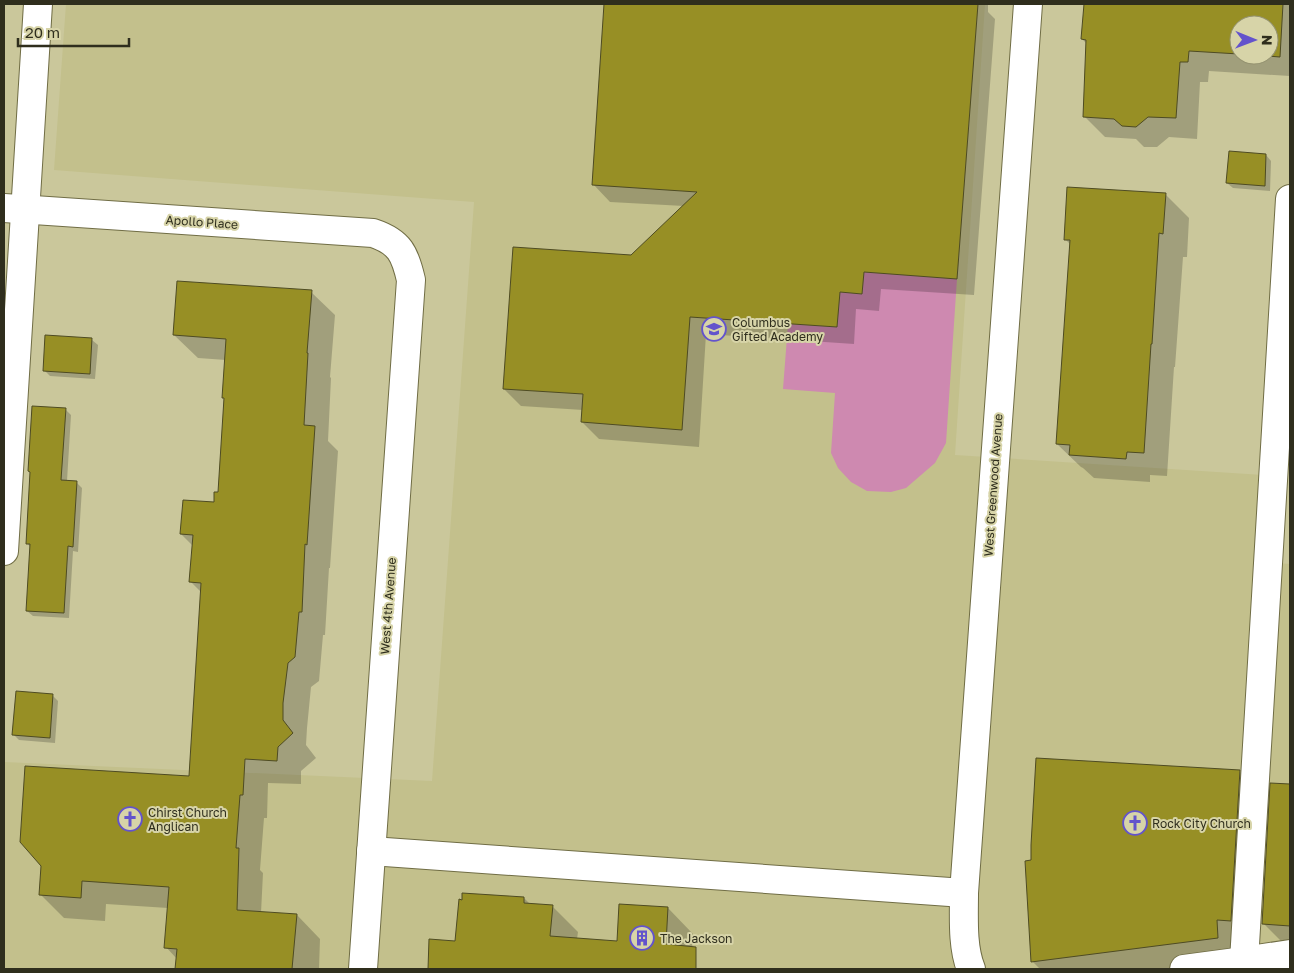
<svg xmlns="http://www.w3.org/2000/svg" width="1294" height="973" font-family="'Golos Text',sans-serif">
<rect width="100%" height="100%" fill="#cac79b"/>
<polygon fill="#c3c08c" points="66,4 985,4 955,455 1263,475 1261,562 1290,564 1290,969 4,969 4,762 432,781 474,202 54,170"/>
<polygon fill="#ce89b0" points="864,272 957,279 946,443 935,463 906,488 891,492 867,491 851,482 838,468 831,453 835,393 783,389 788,324 837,327 840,292 862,294"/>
<g fill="#0003" fill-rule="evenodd">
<polygon points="605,4 988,4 988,12 995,19 974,295 881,289 879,311 856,309 854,344 706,334 699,447 599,439 582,422 583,410 521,406 504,389 632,257 684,206 610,202 593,184"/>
<path d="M1085,4H1290V76L1209,71L1208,82H1200L1197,139L1169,137L1157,147H1144L1136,139L1105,137L1084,116L1087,44L1082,39ZM1239,25H1269V55H1239Z"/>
<polygon points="1266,155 1271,161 1270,191 1233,188 1227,183"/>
<polygon points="1165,194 1189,218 1187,257 1183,257 1175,367 1174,367 1167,476 1150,475 1150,482 1094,478 1083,468 1081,467 1057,444 1071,245 1065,239"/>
<polygon points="311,292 335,315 330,377 331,378 328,441 338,451 330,568 329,568 325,635 323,635 319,681 311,687 307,728 306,745 316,758 301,771 301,784 268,783 267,818 264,818 260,870 263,873 261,913 297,915 320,939 319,969 176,969 177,959 166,947 168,908 106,904 105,921 64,918 40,894 190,778 202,593 191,582 193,546 181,534 216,503 219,493 226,360 198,358 174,335"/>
<polygon points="92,340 98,345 95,379 50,376 44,370"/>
<polygon points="65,409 71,415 67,481 76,482 82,488 78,552 73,551 69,618 33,616 27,611 31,548 27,543"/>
<polygon points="53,696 58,701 55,743 19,740 14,735"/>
<polygon points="1239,771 1261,793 1239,969 1040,969 1033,962 1026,862"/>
<polygon points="1272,784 1290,785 1290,943 1283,943 1263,923"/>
<polygon points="524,898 531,905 552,906 578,932 577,939 618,942 668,908 693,934 691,969 429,969 430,941 456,943"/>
</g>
<g fill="#978f25" stroke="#4e4b23">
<polygon points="604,4 978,4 957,279 864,272 862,294 840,292 837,327 690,317 682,430 581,422 583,394 503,389 513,247 631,255 697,192 592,185"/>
<polygon points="1084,4 1283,4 1280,57 1255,55 1269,55 1269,25 1239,25 1239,54 1189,51 1188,62 1180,62 1176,118 1148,117 1136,127 1122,126 1114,119 1083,117 1086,40 1081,39"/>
<polygon points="1229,151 1266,154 1265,186 1226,183"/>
<polygon points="1067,187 1166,193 1163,234 1159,233 1152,344 1151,344 1144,453 1127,452 1126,459 1069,455 1070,445 1056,444 1070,240 1064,240"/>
<polygon points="177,281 312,290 307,353 308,353 304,425 315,426 307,545 305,544 302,612 299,612 295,657 288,663 283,703 283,720 293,733 278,747 277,761 245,759 243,795 240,795 236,848 239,848 237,910 297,914 292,969 175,969 177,949 164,948 169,887 82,881 81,898 39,895 41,866 20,842 25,766 189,776 201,583 189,582 193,535 180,534 183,500 214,502 214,492 218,492 224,398 222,398 226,339 173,335"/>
<polygon points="45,335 92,338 90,374 43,371"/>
<polygon points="32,406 66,408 61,480 77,481 73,547 68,546 64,613 26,611 30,544 26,544 30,472 28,471"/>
<polygon points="16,691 53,694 50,738 12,735"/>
<polygon points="1036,758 1240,770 1231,921 1217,920 1218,938 1031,962 1025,861 1031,860 1031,845"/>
<polygon points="1270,783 1290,784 1290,926 1262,924"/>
<polygon points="462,893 524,897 524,903 553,905 550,936 617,941 619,904 668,907 666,944 696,947 696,969 428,969 429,939 455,941 459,899 462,900"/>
</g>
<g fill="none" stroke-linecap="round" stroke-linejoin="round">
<g stroke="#706d45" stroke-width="30">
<g id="minor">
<path d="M4,208L373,233C400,242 405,254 411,280L363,969"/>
<polyline points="4,551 38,4"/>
<polyline points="371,851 964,893"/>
<polyline points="1244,961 1290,199"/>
<path d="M971,969C962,947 964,917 964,893L1028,4"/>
<polyline points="1184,969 1244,961 1290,954"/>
</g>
</g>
<use href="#minor" stroke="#fff" stroke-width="28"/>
</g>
<defs>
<g id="school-ring" transform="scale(1.25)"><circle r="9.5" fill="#d7d4a8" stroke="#6353cc" stroke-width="1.5"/><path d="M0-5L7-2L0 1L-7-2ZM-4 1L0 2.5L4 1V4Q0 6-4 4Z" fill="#6353cc"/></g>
<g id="church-ring" transform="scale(1.25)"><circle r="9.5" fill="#d7d4a8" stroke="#6353cc" stroke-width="1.5"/><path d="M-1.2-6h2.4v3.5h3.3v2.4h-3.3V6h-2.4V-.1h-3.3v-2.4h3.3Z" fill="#6353cc"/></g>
<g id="building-ring" transform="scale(1.25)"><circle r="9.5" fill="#d7d4a8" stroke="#6353cc" stroke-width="1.5"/><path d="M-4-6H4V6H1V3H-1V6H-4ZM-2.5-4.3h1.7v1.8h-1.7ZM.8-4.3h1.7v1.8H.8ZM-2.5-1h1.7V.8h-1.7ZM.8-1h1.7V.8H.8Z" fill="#6353cc"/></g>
</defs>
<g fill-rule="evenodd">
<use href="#school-ring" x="714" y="329"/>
<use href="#church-ring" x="130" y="819"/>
<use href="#church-ring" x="1135" y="823"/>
<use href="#building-ring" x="642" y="938"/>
</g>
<g text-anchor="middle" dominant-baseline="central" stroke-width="4" stroke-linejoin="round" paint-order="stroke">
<g font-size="12" fill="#2f2e1d" stroke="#d7d4a8">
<text transform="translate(202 222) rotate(4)">Apollo Place</text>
<text transform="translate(993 485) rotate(-86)">West Greenwood Avenue</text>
<text transform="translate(388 606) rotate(-86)">West 4th Avenue</text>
</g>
<g font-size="12" fill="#2f2e1d" stroke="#d7d4a8" text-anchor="start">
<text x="732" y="322">Columbus<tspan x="732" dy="14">Gifted Academy</tspan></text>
<text x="148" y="812">Chirst Church<tspan x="148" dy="14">Anglican</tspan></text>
<text x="1152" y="823">Rock City Church</text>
<text x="660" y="938">The Jackson</text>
</g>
</g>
<rect width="1294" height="973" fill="none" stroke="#2f2e1d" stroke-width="10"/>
<g transform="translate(1254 40) rotate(91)"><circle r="24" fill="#d7d4a8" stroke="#949270"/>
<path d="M0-4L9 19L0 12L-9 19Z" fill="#6353cc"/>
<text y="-8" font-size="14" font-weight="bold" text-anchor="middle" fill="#2f2e1d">N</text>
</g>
<path d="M18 38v8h111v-8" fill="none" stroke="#2f2e1d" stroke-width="2.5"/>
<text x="25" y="38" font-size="15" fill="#2f2e1d" stroke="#d7d4a8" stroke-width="4" paint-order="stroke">20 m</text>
</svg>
